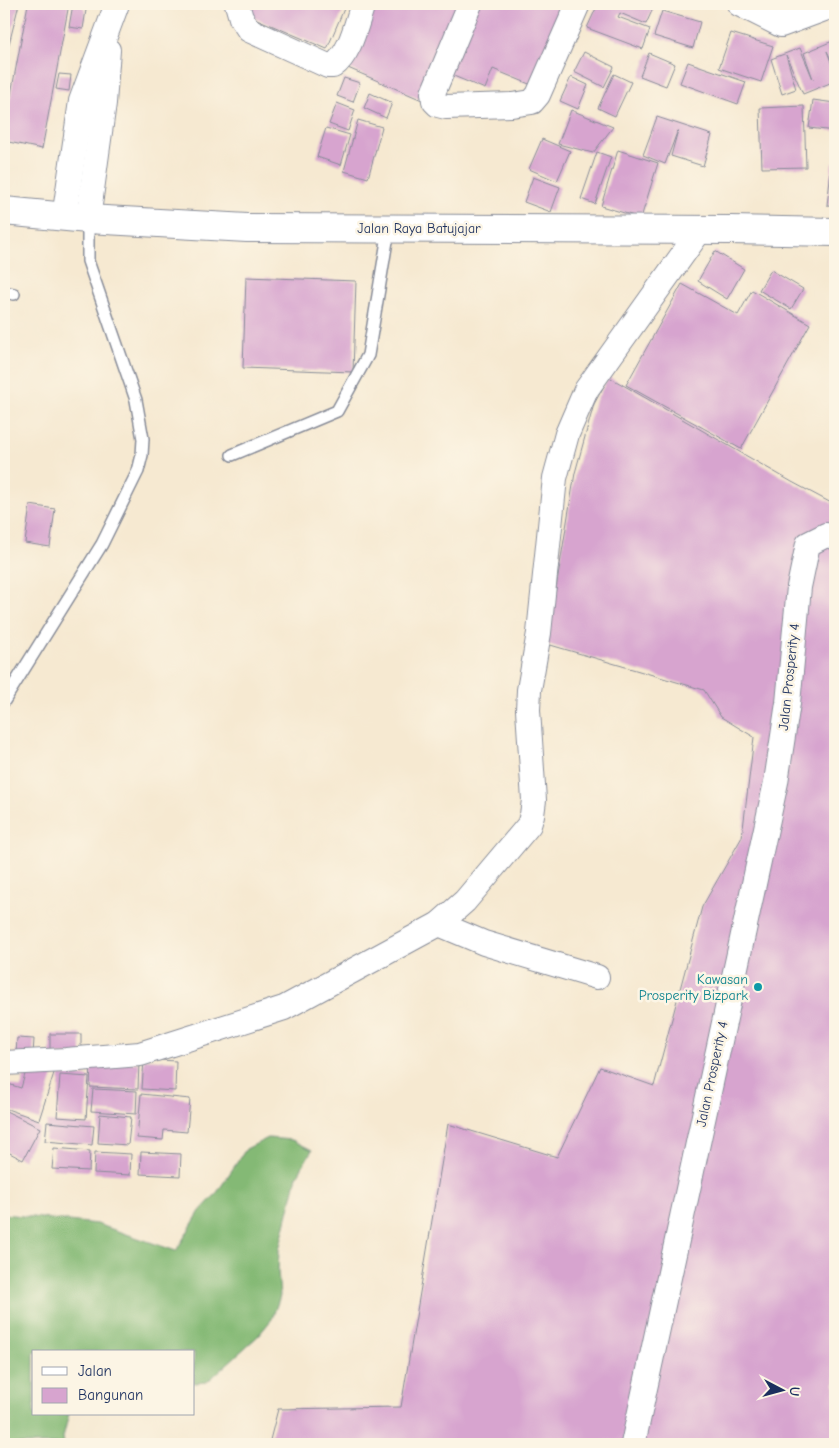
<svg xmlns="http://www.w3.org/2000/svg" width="839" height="1448" font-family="'Comic Neue',sans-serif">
<rect width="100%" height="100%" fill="#fcf5e5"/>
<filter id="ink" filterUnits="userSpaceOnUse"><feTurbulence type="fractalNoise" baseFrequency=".02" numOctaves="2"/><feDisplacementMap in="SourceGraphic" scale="10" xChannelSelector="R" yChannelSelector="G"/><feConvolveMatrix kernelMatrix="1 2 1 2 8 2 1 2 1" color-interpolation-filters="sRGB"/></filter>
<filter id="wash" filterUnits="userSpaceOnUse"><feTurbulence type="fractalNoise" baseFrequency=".0096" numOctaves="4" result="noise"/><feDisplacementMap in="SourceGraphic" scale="20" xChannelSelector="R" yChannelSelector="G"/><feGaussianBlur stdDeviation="1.12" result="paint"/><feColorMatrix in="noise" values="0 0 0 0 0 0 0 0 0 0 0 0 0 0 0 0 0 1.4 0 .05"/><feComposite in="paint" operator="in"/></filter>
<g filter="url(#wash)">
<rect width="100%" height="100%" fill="#f6e9d1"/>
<polygon fill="#84b974" stroke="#507469" points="268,1138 292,1140 312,1150 297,1176 279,1250 278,1271 280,1296 272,1319 258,1336 207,1382 194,1383 194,1352 34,1352 34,1414 69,1414 63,1437 64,1444 4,1444 4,1214 97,1224 176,1251 200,1211 216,1194 246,1149"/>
<g id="blocks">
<g fill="#d7a4cf">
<polygon points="4,4 19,4 6,56 4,56"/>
<polygon points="28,4 69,4 42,149 4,141 4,131"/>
<polygon points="73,4 79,4 86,10 83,29 69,27"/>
<polygon points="250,4 346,4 327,49 245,14"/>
<polygon points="367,4 464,4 422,100 341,65"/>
<polygon points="474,4 570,4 534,86 493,69 485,89 444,72"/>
<polygon points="598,4 655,4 646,24 620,13 618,17 650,29 643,49 587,28"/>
<polygon points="662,11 700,22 693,48 654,36"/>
<polygon points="731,33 773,46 761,82 719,68"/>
<polygon points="835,40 835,68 827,51 835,73 835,81 803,94 786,55 796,89 782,94 771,59 800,48 813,79 804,53"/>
<polygon points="584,52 614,67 604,87 574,72"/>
<polygon points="649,53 675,64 666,86 640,76"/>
<polygon points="4,62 7,62 5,80 4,80"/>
<polygon points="688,62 746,82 738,104 680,83"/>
<polygon points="59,74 71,75 69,91 56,89"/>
<polygon points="614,74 631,82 615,116 598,108"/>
<polygon points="571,77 588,85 578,109 560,101"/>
<polygon points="344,78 360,83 353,102 337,96"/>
<polygon points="370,93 392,103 386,118 364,108"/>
<polygon points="813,100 835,103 835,131 809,128"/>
<polygon points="337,103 355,110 348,131 329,124"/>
<polygon points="804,106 806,167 762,168 760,108"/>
<polygon points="571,110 613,127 593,153 558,144"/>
<polygon points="657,117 712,135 703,166 671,156 678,130 665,164 643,155"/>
<polygon points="358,120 382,127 368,178 344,171"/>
<polygon points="326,128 350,135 341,165 317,157"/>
<polygon points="542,139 570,151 557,181 529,169"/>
<polygon points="618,150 658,163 641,218 601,206"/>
<polygon points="597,152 611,157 595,204 581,199"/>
<polygon points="832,163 835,163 835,206 827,205"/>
<polygon points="533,177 560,187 551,212 524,202"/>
<polygon points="715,251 744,269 727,299 698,281"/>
<polygon points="771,270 803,289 791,309 759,290"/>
<polygon points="246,277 356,281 353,372 243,368"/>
<polygon points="682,284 738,315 752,290 810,324 741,449 626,385"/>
<polygon points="609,377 792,482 835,505 835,1444 269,1444 278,1409 401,1407 448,1124 557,1157 600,1067 654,1086 702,907 742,837 754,737 721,717 704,690 547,644 575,473 594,404"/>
<polygon points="30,505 55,509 50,547 25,543"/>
<rect x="50" y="1034" width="31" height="21"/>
<polygon points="17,1038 34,1039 33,1055 16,1054"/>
<polygon points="144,1059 176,1061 175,1091 142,1089"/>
<polygon points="91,1061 139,1063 138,1089 90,1087"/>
<polygon points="28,1064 54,1073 39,1120 4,1108 4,1098 8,1084 21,1088"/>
<polygon points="60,1075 89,1077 86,1119 57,1117"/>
<polygon points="93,1089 137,1091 136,1114 91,1111"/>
<polygon points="141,1094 190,1099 187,1132 164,1130 163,1140 137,1138"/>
<polygon points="4,1110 40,1128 23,1160 4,1150"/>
<polygon points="100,1114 131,1117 128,1145 98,1143"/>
<polygon points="47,1122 94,1126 92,1145 45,1141"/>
<polygon points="54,1148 90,1151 89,1171 52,1169"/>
<polygon points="95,1152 131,1154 130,1175 94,1173"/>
<polygon points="141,1152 181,1154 180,1176 140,1174"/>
</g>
</g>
</g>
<g filter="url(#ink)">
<use href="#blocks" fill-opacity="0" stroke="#888c98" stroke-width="1"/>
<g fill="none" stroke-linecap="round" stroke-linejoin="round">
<g stroke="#888c98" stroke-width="14">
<g id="service">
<polyline points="4,292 14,294"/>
<polyline points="232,455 337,411 368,355 389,229"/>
<polyline points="4,701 102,544 138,471 142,455 143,439 136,400 88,261 88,219"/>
</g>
</g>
<g stroke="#888c98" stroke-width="26">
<g id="minor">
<path d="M237,4L241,18L249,30L328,66H333C351,53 356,24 363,4"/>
<polyline points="470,4 433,93 434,101 438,105 446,107 512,105 532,102 538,95 578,4"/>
<polyline points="739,4 781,25 835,5"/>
<polyline points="64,218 81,101 117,4"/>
<polyline points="88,219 104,103 108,50"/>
<polyline points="439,924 484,943 597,977"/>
<polyline points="4,1063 66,1060 140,1054 284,1008 439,924 465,901 529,825 532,815 534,800 528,710 529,690 539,633 555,478 567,434 586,390 701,229"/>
<polyline points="633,1444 776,782 788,703 799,587 808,544 826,535 835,537"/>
</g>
</g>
<g stroke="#888c98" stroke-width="30">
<polyline id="trunk" points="4,211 88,219 247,228 730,230 835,232"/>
</g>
<use href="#service" stroke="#fff" stroke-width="11"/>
<use href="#minor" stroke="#fff" stroke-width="24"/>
<use href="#trunk" stroke="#fff" stroke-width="28"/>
</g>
</g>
<circle fill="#0f9aa8" stroke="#fcf5e5" stroke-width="2" cx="758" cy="987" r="5"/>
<g text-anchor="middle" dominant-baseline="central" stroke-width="5" stroke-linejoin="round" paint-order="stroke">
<g font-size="14" fill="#1b2f5e" stroke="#fcf5e5">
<text x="419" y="228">Jalan Raya Batujajar</text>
<text transform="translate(789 677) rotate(-84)">Jalan Prosperity 4</text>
<text transform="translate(712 1074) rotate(-78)">Jalan Prosperity 4</text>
</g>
<g font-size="14" fill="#0d838f" stroke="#fcf5e5" text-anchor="end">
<text x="748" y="979">Kawasan<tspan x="748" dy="16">Prosperity Bizpark</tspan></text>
</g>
</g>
<rect width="839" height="1448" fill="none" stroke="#fcf5e5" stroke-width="20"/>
<rect x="32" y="1350" width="162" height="65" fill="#fcf5e5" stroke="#a2a6af"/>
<rect x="42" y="1367" width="25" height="8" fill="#ffffff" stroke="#a2a6af"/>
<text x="78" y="1376" font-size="15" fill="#1b2f5e">Jalan</text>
<rect x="42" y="1388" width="25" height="15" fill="#d7a4cf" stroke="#a2a6af"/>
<text x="78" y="1400" font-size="15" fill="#1b2f5e">Bangunan</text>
<g transform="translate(782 1390) rotate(96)" stroke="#fcf5e5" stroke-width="4" paint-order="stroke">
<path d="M0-4L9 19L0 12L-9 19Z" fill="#1b2f5e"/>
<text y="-8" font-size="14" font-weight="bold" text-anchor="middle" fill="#1b2f5e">U</text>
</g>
</svg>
